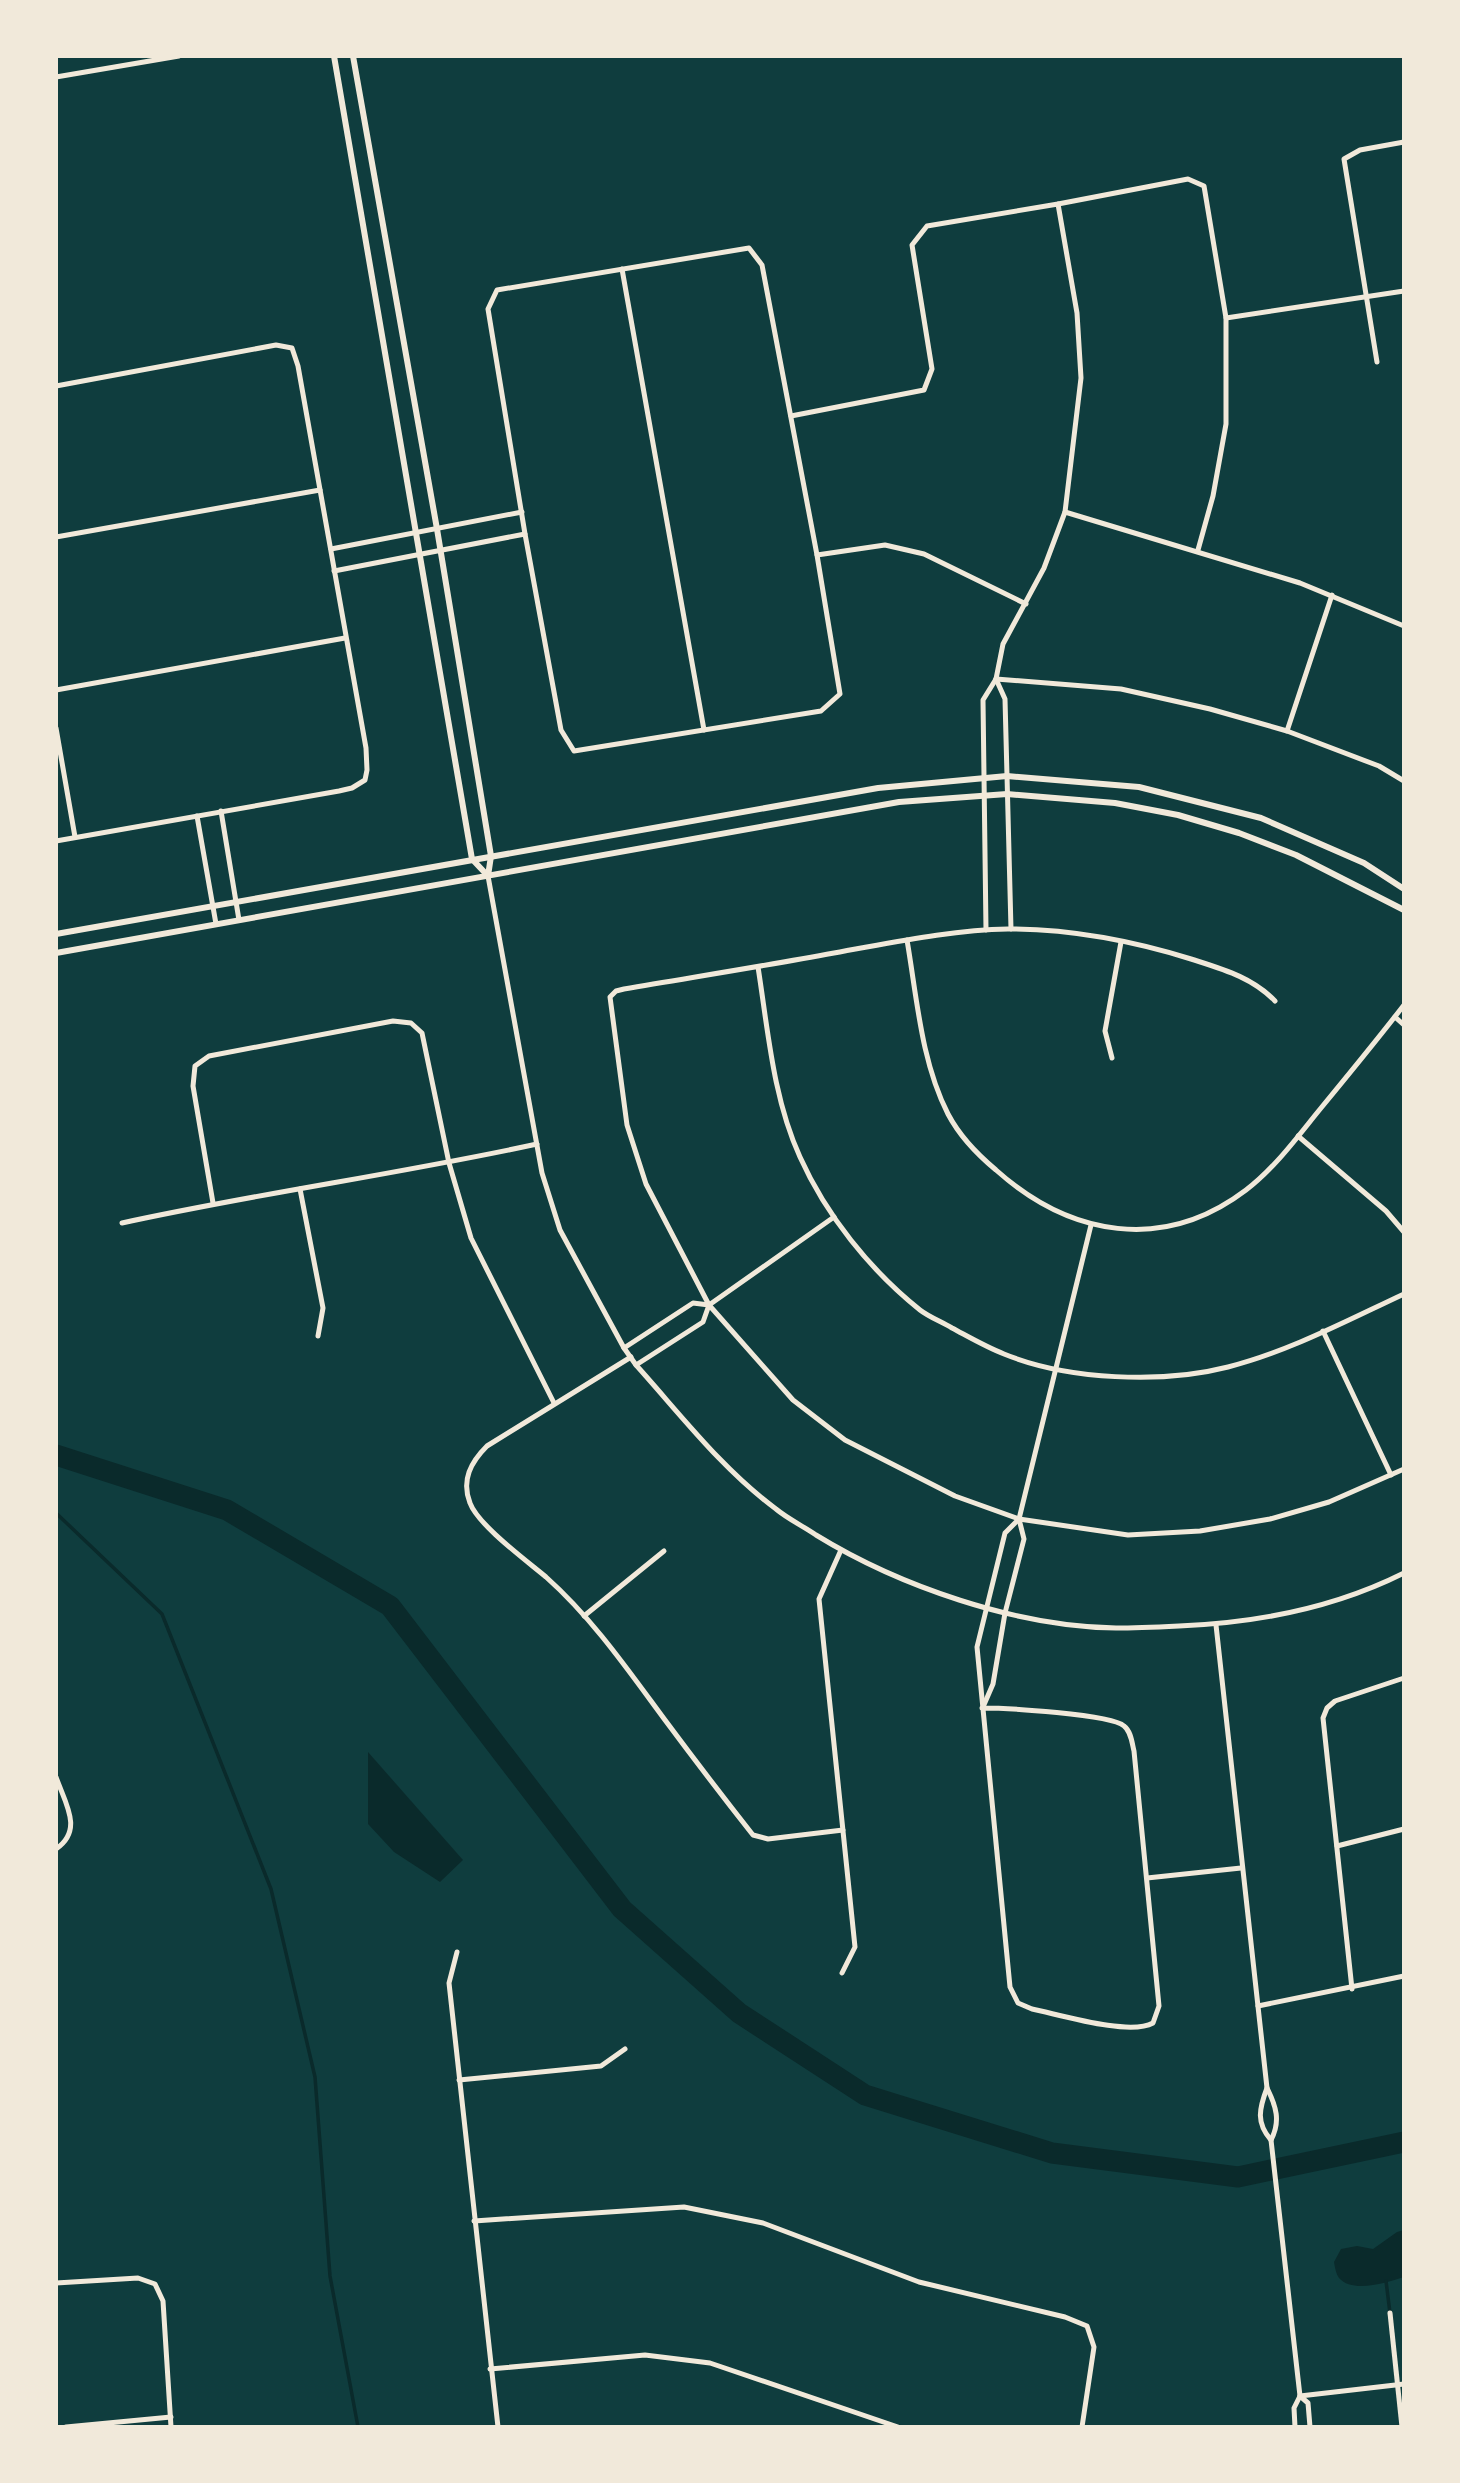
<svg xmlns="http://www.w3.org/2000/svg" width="1460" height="2483" font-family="'Asap Condensed',sans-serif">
<rect width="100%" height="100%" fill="#0f3d3e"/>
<g fill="#0a2a2b">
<polygon points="368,1752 463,1860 440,1882 394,1852 368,1824"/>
<path d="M1404,2230V2277C1388,2282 1353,2294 1339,2278C1336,2274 1335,2268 1334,2262L1341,2249L1357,2246L1373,2249L1397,2232Z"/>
</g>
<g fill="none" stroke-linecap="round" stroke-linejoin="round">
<g stroke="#0a2a2b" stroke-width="3.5">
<polyline points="56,1513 162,1614 271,1889 315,2077 330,2276 358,2427"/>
<polyline points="1386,2281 1390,2313"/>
</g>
<polyline stroke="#0a2a2b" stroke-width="21" points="56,1455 227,1510 390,1606 622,1909 739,2013 865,2095 1052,2153 1238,2177 1404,2142"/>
<g stroke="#f1e9da" stroke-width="5">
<polyline points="56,77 179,56"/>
<polygon points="749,248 762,265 817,555 840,694 821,711 574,751 561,730 525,534 488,309 497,290"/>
<polyline points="622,269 704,730"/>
<polyline points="1226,318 1404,291"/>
<polyline points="1377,362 1344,159 1360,150 1404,142"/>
<polyline points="56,386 276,345 292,348 298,366 366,748 367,770 365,780 352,788 339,791 56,841"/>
<polyline points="791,416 924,390 932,369 912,245 927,226 1058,204 1188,179 1204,186 1226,318 1226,424 1213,496 1198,550"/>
<polyline points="1065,512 1300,583 1404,626"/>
<polyline points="56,537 320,490"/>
<polyline points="331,549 522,512"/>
<polyline points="817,555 885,545 924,554 1026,604"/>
<polyline points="334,571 525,534"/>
<polyline points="996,679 1121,689 1210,709 1287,731 1379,766 1404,781"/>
<polyline points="996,679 1005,699 1011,929"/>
<polyline points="56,690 345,638"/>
<polyline points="56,728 75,837"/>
<polyline points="1287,731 1332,595"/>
<polyline points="221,811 239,920"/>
<polyline points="197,816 216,924"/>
<path d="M488,876L542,1173L560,1230L624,1348L636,1365C681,1415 722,1469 776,1509C788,1519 803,1526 816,1535C899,1586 1017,1627 1116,1628C1137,1628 1158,1627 1179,1626C1256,1623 1334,1608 1404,1573"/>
<polyline points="986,930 983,700 996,679 1003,644 1044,568 1065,512 1081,378 1077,313 1058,204"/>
<path d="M907,940C917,998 921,1061 948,1114C959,1135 978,1155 996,1170C1070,1236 1163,1253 1246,1190C1275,1168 1298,1136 1321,1108C1349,1074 1377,1040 1404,1005"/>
<path d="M758,967C768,1030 773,1098 800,1157C826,1215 870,1270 920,1310C929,1317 942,1322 952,1328C969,1337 986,1347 1004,1354C1068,1380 1162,1384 1228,1367C1290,1351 1346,1321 1404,1294"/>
<path d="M1275,1001C1252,977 1222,969 1191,959C1133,941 1069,929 1008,929C950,930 891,943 834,953C764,966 694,977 624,989L616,991L610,997L627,1125L646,1184L709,1305L793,1400L845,1440L955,1496L1019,1519L1128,1535L1200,1531L1270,1519L1329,1502L1404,1469"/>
<polyline points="1395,1017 1404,1025"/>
<polyline points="1112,1058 1105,1031 1121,942"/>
<polyline points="1298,1136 1386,1211 1404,1232"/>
<polyline points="300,1189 323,1308 318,1336"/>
<polyline points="213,1203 193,1086 195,1066 209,1056 393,1021 411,1023 422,1033 449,1163 471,1238 554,1403"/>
<path d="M122,1223C259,1193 399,1174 537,1144"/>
<polyline points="1323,1331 1391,1475"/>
<polyline points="624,1348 693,1303 709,1305"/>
<path d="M631,1357L487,1446C471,1462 461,1480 470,1503C478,1525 527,1561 546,1577C593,1619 628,1670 665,1720C694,1759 723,1797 753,1835L768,1839L843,1830"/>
<polyline points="636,1365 703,1322 709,1305 834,1217"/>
<polyline points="841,1550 819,1599 855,1947 842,1973"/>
<polyline points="584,1616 664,1551"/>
<path d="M1216,1625L1267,2088C1276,2106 1281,2121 1271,2140L1300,2396L1294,2408L1295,2427"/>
<polyline points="983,1707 993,1684 1005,1613 1024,1539 1019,1519 1091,1225"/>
<path d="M982,1708C1005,1708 1111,1714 1124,1726C1131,1731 1132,1743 1134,1751L1159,2006L1153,2023C1129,2036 1061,2015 1032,2009L1018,2003L1010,1987L977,1647L1005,1533L1019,1519"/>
<path d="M56,1777C65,1803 84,1830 56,1849"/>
<polyline points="1337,1846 1404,1829"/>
<polyline points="1147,1878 1241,1868"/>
<polyline points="457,1952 449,1983 498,2427"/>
<polyline points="1352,1989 1323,1718 1327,1708 1335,1701 1404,1678"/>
<polyline points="1258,2006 1404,1976"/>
<polyline points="459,2080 601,2066 625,2049"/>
<path d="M1267,2088C1259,2109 1256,2123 1271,2140"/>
<polyline points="474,2221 684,2207 763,2223 919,2282 1065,2317 1087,2326 1094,2347 1082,2427"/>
<polyline points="56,2283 138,2278 155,2284 163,2301 171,2427"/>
<polyline points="1390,2313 1402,2427"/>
<polyline points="490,2369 645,2355 710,2363 898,2427"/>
<polyline points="1300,2396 1404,2384"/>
<polyline points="1300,2396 1308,2403 1310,2427"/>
<polyline points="66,2427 171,2417"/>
</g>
<g stroke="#f1e9da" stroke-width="6">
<polyline points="334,56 472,859 488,876"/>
<polyline points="353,56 437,529 491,856 488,876"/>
<polyline points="56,934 878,788 1007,776 1139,787 1261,818 1364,863 1404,889"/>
<polyline points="56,953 899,802 1007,794 1115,803 1178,815 1239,833 1296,855 1404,910"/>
</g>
</g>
<rect width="1460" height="2483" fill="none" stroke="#f1e9da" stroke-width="116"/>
</svg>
